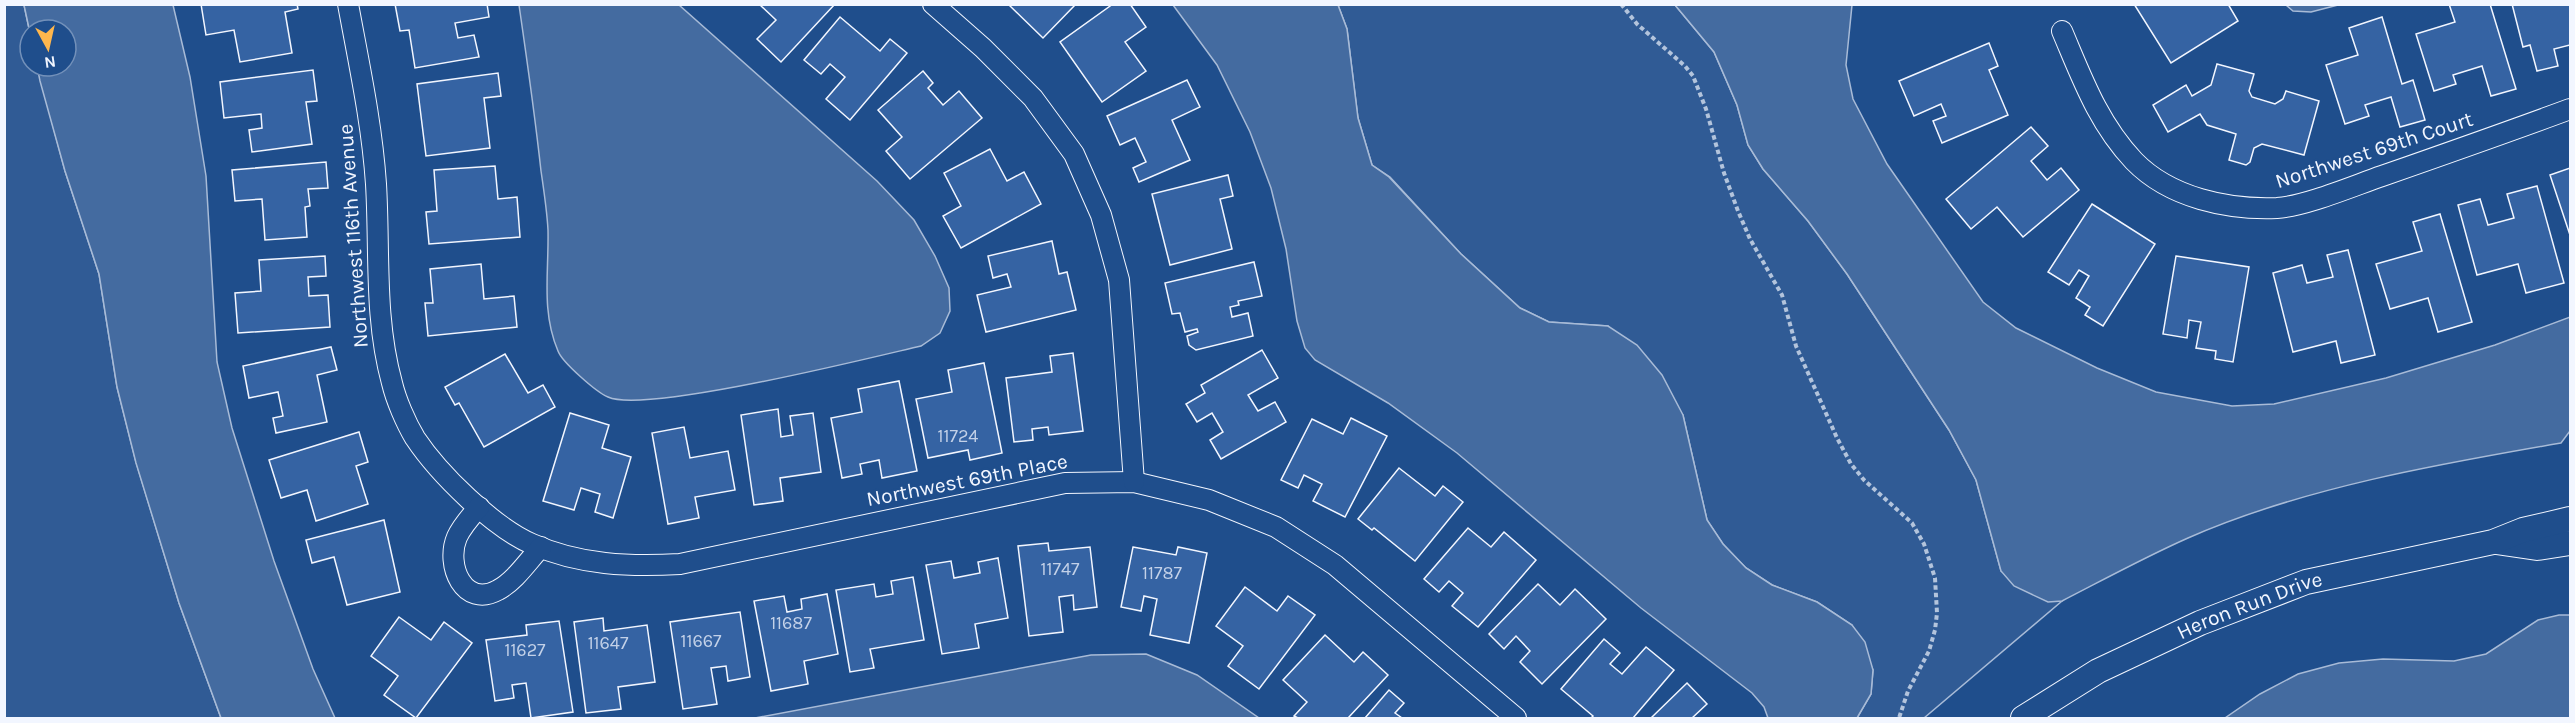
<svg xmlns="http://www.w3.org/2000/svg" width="2575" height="723" font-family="Karla,sans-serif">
<rect width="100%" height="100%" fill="#1f4e8c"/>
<g fill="#305b95" stroke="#a8bbd7" stroke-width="1.5">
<polygon points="4,5 24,5 30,33 30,66 37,66 65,171 99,274 117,387 136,462 179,603 221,718 5,718"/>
<polygon points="1338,5 1675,5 1714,52 1737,105 1748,145 1763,169 1808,221 1847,274 1949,430 1976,480 2001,571 2048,601 2062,601 1924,718 1857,718 1871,694 1873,670 1852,625 1817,602 1772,585 1746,568 1723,544 1707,520 1683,415 1608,326 1549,322 1520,308 1461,254 1390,177 1372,165 1358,118 1347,29"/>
</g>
<g fill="#446ba0" stroke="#a8bbd7" stroke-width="1.5">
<polygon points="173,5 190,77 206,176 217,362 232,428 274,561 313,669 335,718 221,718 179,603 136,463 117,387 99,274 65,171 40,81 37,66 66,66 66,30 30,30 30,33 24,5"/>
<path d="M519,5H679L877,181L914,220L935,256L949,288L950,311L940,333L921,346C869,358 645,414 608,397C596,392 562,362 558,351C541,311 549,272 548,230C547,211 544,191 541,171C535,116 527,60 519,5Z"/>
<polygon points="1173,5 1338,5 1347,29 1358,118 1372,165 1389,177 1461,254 1520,308 1549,322 1608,326 1637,345 1662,375 1683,415 1707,520 1723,544 1746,568 1772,585 1817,602 1852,625 1865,642 1873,670 1871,694 1857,718 1768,718 1764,707 1752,693 1641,608 1457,453 1388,403 1315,360 1305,348 1297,321 1286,249 1271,188 1250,132 1217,65"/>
<path d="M1675,5H1852L1846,65L1853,99L1887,164L1983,302L2016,328L2097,368L2156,392L2232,406L2274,404L2386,378L2495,345L2570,317V431L2561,443C2439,464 2301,488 2188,538C2145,557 2103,580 2062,601L2048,602L2014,586L2001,571L1976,480L1949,430L1847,274L1808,221L1763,169L1748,145L1737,105L1714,52Z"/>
<polygon points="2286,5 2338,5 2311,12 2293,11"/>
<polygon points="2559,615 2570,615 2570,718 2225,718 2260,694 2298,674 2339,663 2383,659 2454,661 2486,654 2538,620"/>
<polygon points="1146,654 1197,675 1259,718 755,718 1091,655"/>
</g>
<g fill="#3563a3" stroke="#f2f6ff" stroke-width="1.5">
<polygon points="201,4 297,4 298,9 285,12 292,53 240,62 234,30 206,35"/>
<polygon points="395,4 487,4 489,17 455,23 458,38 474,35 479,57 415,68 409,30 400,31"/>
<polygon points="759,4 835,4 781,62 757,39 776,20"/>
<polygon points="1008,4 1076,4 1043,38"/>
<polygon points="1113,4 1130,4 1146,27 1125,42 1146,71 1102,102 1060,42"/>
<polygon points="2134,4 2228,4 2238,21 2171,63"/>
<polygon points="2449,4 2490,4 2516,89 2491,96 2482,66 2453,75 2456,84 2434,91 2416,34 2455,22"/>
<polygon points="2512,4 2570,4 2570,45 2554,49 2558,66 2537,71 2530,45 2523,47"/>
<polygon points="840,17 880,51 890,39 907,53 850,120 826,99 845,77 830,64 821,74 804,60"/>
<polygon points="2382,17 2402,84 2413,80 2425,120 2400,127 2391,97 2365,105 2369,116 2345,124 2326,65 2358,55 2349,28"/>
<polygon points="1989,43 1998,66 1989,70 2008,115 1942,143 1933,121 1946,116 1941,104 1914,116 1899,81"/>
<polygon points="2217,64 2254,74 2249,91 2252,97 2275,104 2283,99 2286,91 2319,101 2304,155 2262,144 2254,148 2250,162 2246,165 2229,160 2236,134 2207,125 2200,114 2168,132 2153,105 2186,85 2192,96 2211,85"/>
<polygon points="313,70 317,101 306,102 312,144 252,152 249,130 262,128 261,114 224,118 220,82"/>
<polygon points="923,71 933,83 928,88 943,105 959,91 982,118 910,179 886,151 902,137 878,110"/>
<polygon points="498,73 501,96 484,98 490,148 426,156 417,84"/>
<polygon points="1187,80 1200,107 1172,120 1190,160 1139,182 1133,168 1146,162 1135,138 1120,145 1107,116"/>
<polygon points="2031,127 2048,146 2031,161 2047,180 2061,168 2079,190 2023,237 1997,207 1971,229 1946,199"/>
<polygon points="990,149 1007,181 1024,172 1041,204 961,248 943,216 961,206 944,173"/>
<polygon points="326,162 328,188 308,189 310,206 305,207 307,237 265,240 262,199 235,201 232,170"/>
<polygon points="495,166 498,199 517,197 520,237 429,244 426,212 437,211 434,170"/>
<polygon points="2570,168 2570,235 2550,175"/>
<polygon points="1228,175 1233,196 1220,199 1232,249 1170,265 1152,194"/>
<polygon points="2537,186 2564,283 2526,293 2518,264 2477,275 2458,205 2480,199 2488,225 2514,218 2507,194"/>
<polygon points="2092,204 2155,244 2103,326 2085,315 2090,307 2076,298 2089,276 2079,270 2069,285 2048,272"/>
<polygon points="2440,214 2472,322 2438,332 2428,298 2390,309 2376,264 2422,251 2413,222"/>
<polygon points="1052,241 1059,274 1067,272 1076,310 986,332 977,295 1011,287 1007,274 993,278 988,256"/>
<polygon points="2348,250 2375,355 2341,363 2336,341 2293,352 2273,273 2302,265 2307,283 2333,277 2327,255"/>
<polygon points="325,256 326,276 308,277 309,296 328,295 330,327 238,333 235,293 261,291 259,260"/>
<polygon points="2176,256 2249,267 2233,362 2215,359 2216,351 2196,348 2201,322 2189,320 2187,338 2163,334"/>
<polygon points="1254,262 1262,296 1238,301 1239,305 1230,307 1232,317 1248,313 1253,336 1196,350 1189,345 1187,336 1198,332 1197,329 1185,332 1180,313 1172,314 1165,283"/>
<polygon points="481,264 484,299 514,296 517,327 428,336 425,303 433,303 430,269"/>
<polygon points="331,347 337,370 317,375 327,422 276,433 273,418 283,416 278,392 249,398 243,366"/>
<polygon points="1262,350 1278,378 1248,395 1258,411 1275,402 1286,422 1221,459 1210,440 1223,432 1212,413 1197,422 1186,404 1205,393 1201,385"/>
<polygon points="1073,353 1083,431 1049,435 1048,427 1032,429 1033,440 1014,442 1006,378 1052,372 1050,356"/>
<polygon points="505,354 528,393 543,385 555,407 484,447 459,403 455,405 445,387"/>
<polygon points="984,363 1002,453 970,460 968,450 928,458 916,399 952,392 948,370"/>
<polygon points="899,381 917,471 882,478 879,460 860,464 862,474 842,478 831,418 862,412 858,389"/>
<polygon points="778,409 781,437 793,435 790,416 813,413 821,472 780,478 783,501 754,505 741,415"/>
<polygon points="570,413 609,425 602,448 631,457 613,518 595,512 600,494 581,488 574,510 543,501"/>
<polygon points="1351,418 1387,436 1345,517 1313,501 1322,484 1304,475 1298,488 1281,480 1312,419 1343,434"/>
<polygon points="684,427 690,458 728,451 735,490 695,497 699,518 668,524 652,433"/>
<polygon points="359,432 368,462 356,466 368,504 316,521 307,490 281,498 269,460"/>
<polygon points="1399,468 1435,496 1443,486 1463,502 1415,561 1374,528 1372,530 1358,519"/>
<polygon points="384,520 400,592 347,605 334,557 312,563 306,540"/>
<polygon points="1468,528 1491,547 1504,532 1536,560 1478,627 1452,606 1463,593 1449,581 1439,592 1424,579"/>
<polygon points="1048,543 1049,551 1090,547 1097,607 1074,610 1073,595 1059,597 1063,632 1029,636 1018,546"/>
<polygon points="1133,547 1176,555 1178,547 1207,553 1189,643 1150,635 1157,599 1144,596 1141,611 1121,607"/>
<polygon points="998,558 1008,618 975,624 979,648 942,654 926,565 951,561 954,578 980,573 978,562"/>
<polygon points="913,577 924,640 870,649 874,668 850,672 836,590 874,584 876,597 893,594 891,581"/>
<polygon points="1538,584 1560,605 1575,589 1606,619 1542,684 1520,662 1530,651 1516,636 1504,649 1489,634"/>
<polygon points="1245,587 1277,611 1288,596 1315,615 1259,689 1228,666 1243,646 1216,626"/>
<polygon points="827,594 838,654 804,661 808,684 771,691 754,601 784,596 787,612 802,609 801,599"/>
<polygon points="740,612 750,677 728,681 726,666 711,668 717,704 683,709 670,622"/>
<polygon points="399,617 431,640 444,622 472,643 416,718 384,695 398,676 371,656"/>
<polygon points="603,618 604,631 647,625 655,682 618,687 621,709 586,713 574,622"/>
<polygon points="559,621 573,712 531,718 526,683 512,685 514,698 495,701 486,640 527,635 526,625"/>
<polygon points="1325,635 1354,662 1363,652 1388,675 1348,718 1298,718 1294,716 1307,702 1283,680"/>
<polygon points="1604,639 1620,653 1610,664 1622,674 1646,647 1674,670 1633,718 1591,718 1593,716 1561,689"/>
<polygon points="1687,683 1707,704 1692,718 1651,718"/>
<polygon points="1389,690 1404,703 1395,713 1402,718 1365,718"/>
</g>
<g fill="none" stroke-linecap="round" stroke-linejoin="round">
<g stroke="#f2f6ff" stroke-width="22">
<g id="minor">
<path d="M348,4C359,64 372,124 376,184C380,251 374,318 392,383C396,400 406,423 415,438C439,474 493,527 532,544C579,565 630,567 680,564L1065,483L1134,482L1209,500L1276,527L1335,565L1516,718"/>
<polyline points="933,4 983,48 1033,98 1074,154 1101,215 1119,280 1134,482"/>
<path d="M2062,31C2082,78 2098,123 2134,161C2170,198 2228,210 2277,208C2306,206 2353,186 2382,176C2445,154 2508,132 2570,109"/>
<path d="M479,507C471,516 462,526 457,537C445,565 464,609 498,590C515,581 528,561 541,547"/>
</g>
</g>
<g stroke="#f2f6ff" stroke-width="26">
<g id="tertiary">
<polyline points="2496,542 2537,548 2570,543"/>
<path id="s1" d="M2023,718L2098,671L2200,623L2306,582L2493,542L2523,530L2570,519"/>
</g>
</g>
<polyline stroke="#b3c4dc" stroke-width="4" stroke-dasharray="4.5 3" stroke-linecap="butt" points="1621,4 1637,24 1685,66 1693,76 1706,109 1724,173 1738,211 1750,239 1782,295 1796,346 1837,438 1851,464 1864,480 1912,523 1924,544 1935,578 1937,613 1935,630 1929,651 1908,691 1899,718"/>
<use href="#minor" stroke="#1f4e8c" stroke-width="20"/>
<use href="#tertiary" stroke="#1f4e8c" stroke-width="24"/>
</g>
<g text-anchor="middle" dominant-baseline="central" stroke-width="4.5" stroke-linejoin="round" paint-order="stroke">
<g font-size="18" fill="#c3d1e8">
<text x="958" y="436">11724</text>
<text x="1060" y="569">11747</text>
<text x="1162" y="573">11787</text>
<text x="791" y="623">11687</text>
<text x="701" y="641">11667</text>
<text x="608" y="643">11647</text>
<text x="525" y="650">11627</text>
</g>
<g font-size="21" fill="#f2f6ff" stroke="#1f4e8c">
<text transform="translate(2374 150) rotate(-18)">Northwest 69th Court</text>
<text transform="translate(353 236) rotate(-94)">Northwest 116th Avenue</text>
<text transform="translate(967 480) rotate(-11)">Northwest 69th Place</text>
<text stroke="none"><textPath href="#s1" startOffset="254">Heron Run Drive</textPath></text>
</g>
</g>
<rect width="2575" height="723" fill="none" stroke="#f2f6ff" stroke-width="12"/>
<g transform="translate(48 48) rotate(172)"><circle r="28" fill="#1f4e8c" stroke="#7391ba" stroke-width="1.5"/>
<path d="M0-4.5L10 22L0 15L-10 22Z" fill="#ffb74d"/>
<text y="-9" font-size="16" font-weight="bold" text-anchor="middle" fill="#f2f6ff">N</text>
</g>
</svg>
